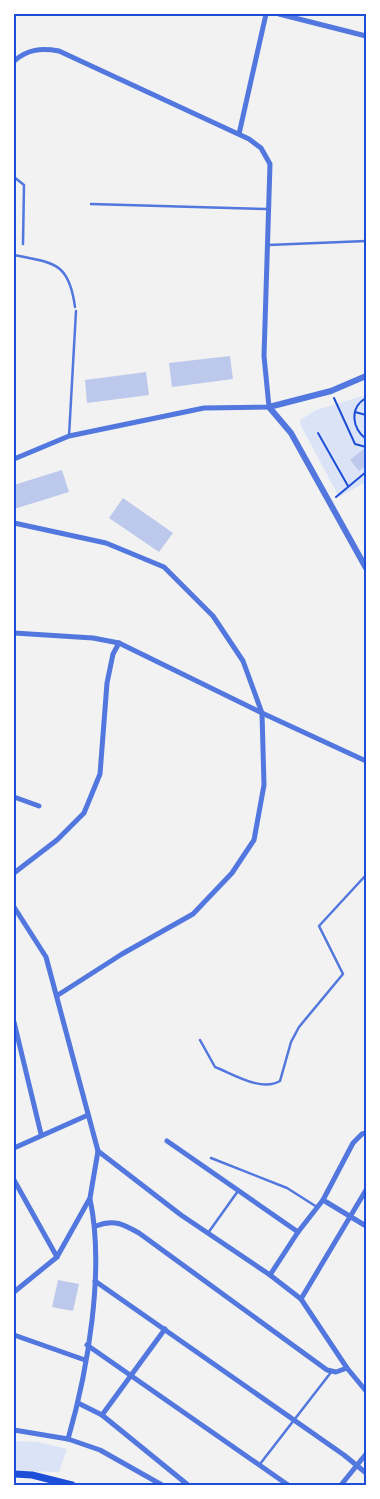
<svg xmlns="http://www.w3.org/2000/svg" width="380" height="1499" font-family="'Alegreya Sans',sans-serif">
<rect width="100%" height="100%" fill="#f2f2f2"/>
<g fill="#dbe4f7">
<polygon points="366,395 366,482 339,497 301,426 300,420 316,410"/>
<polygon points="14,1441 38,1442 67,1449 59,1472 14,1471"/>
</g>
<g fill="#bdc9ec">
<polygon points="230,356 233,379 172,387 169,363"/>
<polygon points="146,372 149,395 87,403 85,380"/>
<polygon points="365,448 366,466 359,471 350,460"/>
<polygon points="62,470 69,492 14,509 14,485"/>
<polygon points="123,498 173,533 159,552 109,518"/>
<polygon points="58,1280 79,1284 73,1311 52,1307"/>
</g>
<g fill="none" stroke-linecap="round" stroke-linejoin="round">
<g stroke="#1d4ed8" stroke-width="2">
<polyline points="334,398 355,444 366,447"/>
<path d="M366,398C349,408 352,428 366,439"/>
<polyline points="355,412 366,415"/>
<polyline points="318,433 348,486"/>
<polyline points="336,497 366,472"/>
</g>
<g stroke="#5277de" stroke-width="2.5">
<polyline points="14,177 24,185 23,244"/>
<polyline points="91,204 267,209"/>
<polyline points="268,245 366,241"/>
<path d="M14,255C54,263 69,262 75,307"/>
<polyline points="69,436 76,311"/>
<path d="M200,1040L215,1067C233,1074 261,1092 280,1081L291,1042L299,1027L343,974L319,926L366,875"/>
<polyline points="211,1158 287,1188 317,1207"/>
<polyline points="208,1233 238,1191"/>
<polyline points="260,1464 332,1371"/>
</g>
<g stroke="#5277de" stroke-width="5">
<polyline points="279,14 366,36"/>
<path d="M14,61C28,49 41,48 59,51L249,139L261,148L270,164L264,356L269,407L204,408L69,436L14,459"/>
<polyline points="239,134 266,14"/>
<polyline points="14,523 106,543 164,567 213,616 243,661 262,713 264,785 254,840 232,873 193,914 122,954 58,995"/>
<polyline points="14,633 93,638 119,643"/>
<polyline points="14,797 39,806"/>
<polyline points="14,873 57,840 84,813 100,774 107,683 113,654 119,643 262,713 366,761"/>
<polyline points="14,907 46,957 98,1151 90,1198 57,1257 14,1292"/>
<polyline points="14,1022 41,1134"/>
<polyline points="167,1141 298,1232"/>
<polyline points="14,1148 88,1115"/>
<polyline points="98,1151 181,1215 270,1275 301,1299 347,1368 366,1391"/>
<polyline points="14,1180 57,1257"/>
<polyline points="323,1200 366,1226"/>
<path d="M96,1226C114,1219 123,1224 139,1233L327,1370L336,1372L347,1368"/>
<polyline points="270,1275 298,1232 323,1200 353,1143 362,1134 366,1133"/>
<polyline points="95,1281 344,1455 366,1473"/>
<polyline points="301,1299 366,1190"/>
<polyline points="14,1335 85,1360"/>
<polyline points="87,1345 288,1485"/>
<polyline points="78,1403 102,1415 188,1485"/>
<polyline points="102,1415 165,1329"/>
<polyline points="14,1430 68,1439 100,1450 162,1485"/>
<path d="M68,1439C88,1370 105,1269 90,1199"/>
<polyline points="341,1485 366,1454"/>
</g>
<polyline stroke="#5277de" stroke-width="6" points="366,376 331,391 269,407 291,433 366,568"/>
<polyline stroke="#1d4ed8" stroke-width="7" points="14,1474 32,1475 72,1485"/>
</g>
<rect width="380" height="1499" fill="none" stroke="#ffffff" stroke-width="30"/>
<rect x="15" y="15" width="350" height="1469" fill="none" stroke="#1d4ed8" stroke-width="2"/>
</svg>
